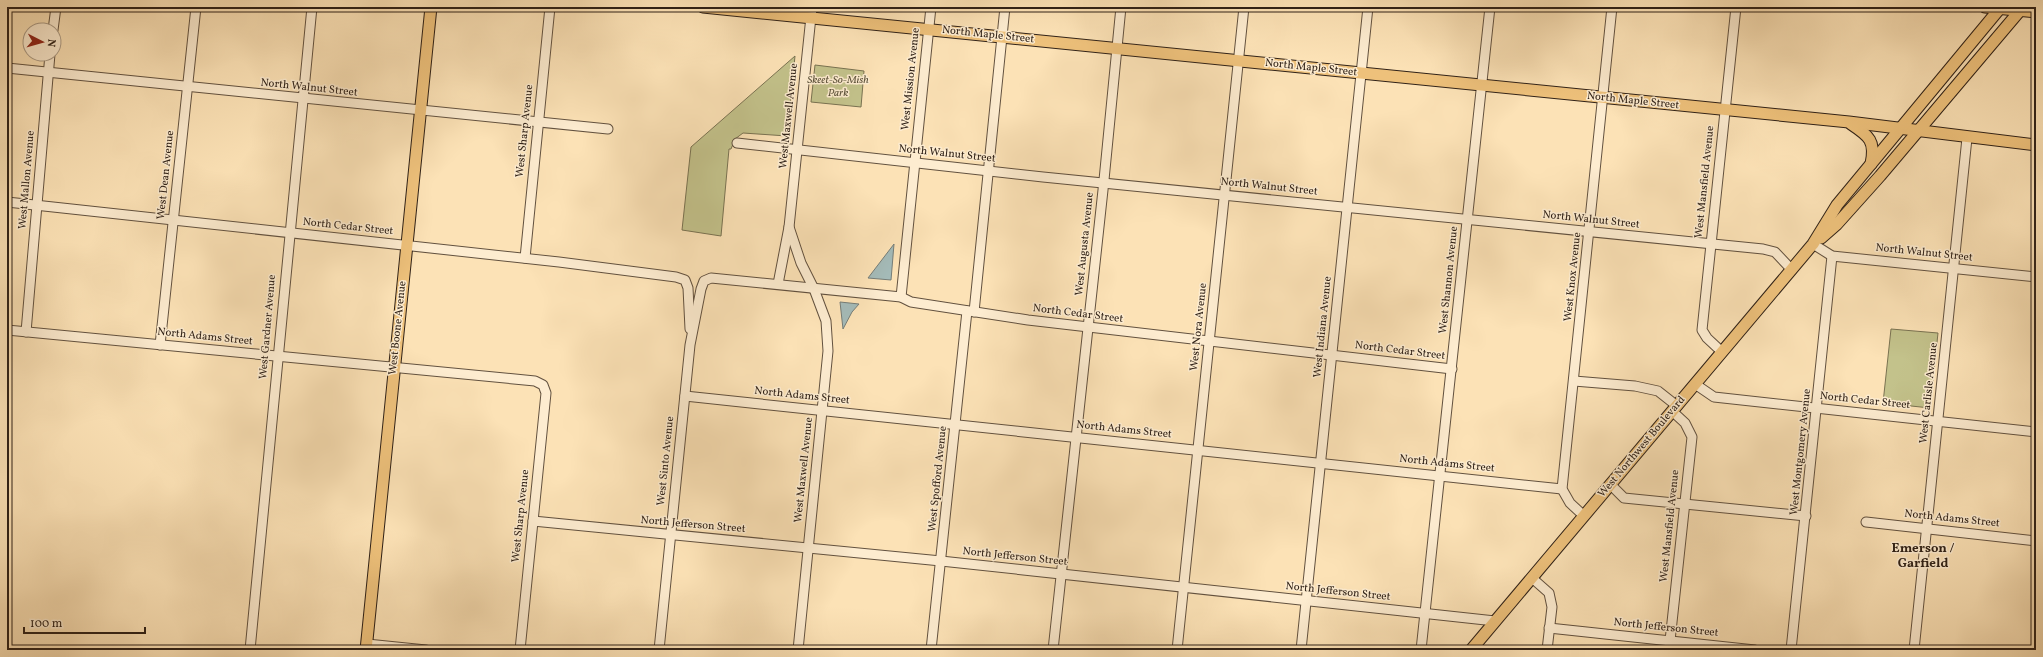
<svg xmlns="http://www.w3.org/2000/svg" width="2043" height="657" font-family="Vollkorn,serif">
<rect width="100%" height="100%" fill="#fce2b6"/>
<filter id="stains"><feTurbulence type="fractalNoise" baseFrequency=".005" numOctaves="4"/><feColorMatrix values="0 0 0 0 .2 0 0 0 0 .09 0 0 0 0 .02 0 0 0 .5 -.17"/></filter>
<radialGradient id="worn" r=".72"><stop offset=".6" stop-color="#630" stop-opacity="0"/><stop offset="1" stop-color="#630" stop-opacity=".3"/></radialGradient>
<g fill="#c3c28b" stroke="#797251">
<polygon points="795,56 787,136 743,133 735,139 731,149 729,149 721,236 682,230 691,147"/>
<polygon points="815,65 864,71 861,107 811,102"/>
<polygon points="1891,329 1938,333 1930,408 1883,403"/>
</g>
<g fill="#a4bbb9" stroke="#757d78">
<polygon points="894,244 891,280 868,278"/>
<polygon points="840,302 859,304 852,312 843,329"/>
</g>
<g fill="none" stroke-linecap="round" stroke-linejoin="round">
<g stroke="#62513f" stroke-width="11">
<g id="minor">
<polyline points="53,30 56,7"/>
<polyline points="7,68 608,129"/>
<polyline points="737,143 1043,177 1763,249 1775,252 1792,270"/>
<polyline points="7,202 559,262 676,277 685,280 688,288 690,329"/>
<polyline points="789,227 801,263 814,289 826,321 828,351 798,650"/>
<polyline points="1813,244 1832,256 2036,277"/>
<polyline points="525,258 550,7"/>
<polyline points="778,284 789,227 812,7"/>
<polyline points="901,297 931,7"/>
<polyline points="974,312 1005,7"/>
<polyline points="7,330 535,381 543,385 546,393 520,650"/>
<polyline points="26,332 50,54"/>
<polyline points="160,345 196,7"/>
<polyline points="1722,352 1707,338 1702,330 1736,7"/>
<polyline points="1574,381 1635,386 1658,391 1677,406"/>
<polyline points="1695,384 1714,397 2036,432"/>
<polyline points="685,396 1562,489"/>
<polyline points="1610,484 1624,498 1806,516"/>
<polyline points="1584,516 1570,503 1562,489 1612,7"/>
<polyline points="533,521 941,561 1495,621"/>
<polyline points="1866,522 2036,541"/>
<polyline points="1532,578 1549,593 1552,607 1547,650"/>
<polyline points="1549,628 1755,650"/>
<polyline points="367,644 426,650"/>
<polyline points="250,650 312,7"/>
<polyline points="659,650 690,345 701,289 704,281 711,278 901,297 911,302 1028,320 1452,369"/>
<polyline points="931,650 967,311"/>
<polyline points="1053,650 1103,190 1121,7"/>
<polyline points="1177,650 1244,7"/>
<polyline points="1301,650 1368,7"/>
<polyline points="1421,650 1490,7"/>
<polyline points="1669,650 1692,437 1685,423 1672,411"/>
<polyline points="1791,650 1832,256"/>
<polyline points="1914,650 1967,138"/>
</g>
</g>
<g stroke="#2f2117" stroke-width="13">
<g id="major">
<polyline points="703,7 1849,122 2036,145"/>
<polyline points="1985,7 2036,12"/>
<path d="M1851,124C1869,136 1876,141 1871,164"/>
<polyline points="1821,238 1837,224 1880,176 2023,7"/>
<polyline points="366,650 431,7"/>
<polyline points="1471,650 1813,244 1837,205 2001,7"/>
</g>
</g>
<use href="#minor" stroke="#fdecd0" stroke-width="9"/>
<use href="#major" stroke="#eec17b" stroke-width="11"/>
</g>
<g text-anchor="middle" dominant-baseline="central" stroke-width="3" stroke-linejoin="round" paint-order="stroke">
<g font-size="11" fill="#2f2117" stroke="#fdecd0">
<text transform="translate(988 35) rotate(6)">North Maple Street</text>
<text transform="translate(1311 68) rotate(6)">North Maple Street</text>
<text transform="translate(911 79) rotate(-84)">West Mission Avenue</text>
<text transform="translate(309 88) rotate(6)">North Walnut Street</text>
<text transform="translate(1633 101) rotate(6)">North Maple Street</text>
<text transform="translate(789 116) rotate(-84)">West Maxwell Avenue</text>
<text transform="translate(525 131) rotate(-84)">West Sharp Avenue</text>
<text transform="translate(947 154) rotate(6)">North Walnut Street</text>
<text transform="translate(166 175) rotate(-84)">West Dean Avenue</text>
<text transform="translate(27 180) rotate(-85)">West Mallon Avenue</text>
<text transform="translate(1705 182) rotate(-84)">West Mansfield Avenue</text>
<text transform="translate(1269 187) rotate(6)">North Walnut Street</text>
<text transform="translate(1591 220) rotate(6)">North Walnut Street</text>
<text transform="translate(348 227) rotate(6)">North Cedar Street</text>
<text transform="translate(1085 244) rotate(-84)">West Augusta Avenue</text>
<text transform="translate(1924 253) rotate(6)">North Walnut Street</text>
<text transform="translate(1573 277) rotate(-84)">West Knox Avenue</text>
<text transform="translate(1449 280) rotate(-84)">West Shannon Avenue</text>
<text transform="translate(1078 314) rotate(7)">North Cedar Street</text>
<text transform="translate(268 327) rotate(-85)">West Gardner Avenue</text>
<text transform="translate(1199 327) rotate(-84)">West Nora Avenue</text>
<text transform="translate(1323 327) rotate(-84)">West Indiana Avenue</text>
<text transform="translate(398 328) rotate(-84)">West Boone Avenue</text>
<text transform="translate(205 337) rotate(6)">North Adams Street</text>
<text transform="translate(1400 351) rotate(7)">North Cedar Street</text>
<text transform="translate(1929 393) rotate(-84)">West Carlisle Avenue</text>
<text transform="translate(802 396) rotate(6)">North Adams Street</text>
<text transform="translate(1865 401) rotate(6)">North Cedar Street</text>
<text transform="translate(1124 430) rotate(6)">North Adams Street</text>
<text transform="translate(1642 447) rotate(-50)">West Northwest Boulevard</text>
<text transform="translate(1801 452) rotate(-84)">West Montgomery Avenue</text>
<text transform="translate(666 461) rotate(-84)">West Sinto Avenue</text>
<text transform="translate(1447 464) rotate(6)">North Adams Street</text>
<text transform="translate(804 470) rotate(-84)">West Maxwell Avenue</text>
<text transform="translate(938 479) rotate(-84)">West Spofford Avenue</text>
<text transform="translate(521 516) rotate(-84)">West Sharp Avenue</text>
<text transform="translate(1952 519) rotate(6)">North Adams Street</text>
<text transform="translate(693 525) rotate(5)">North Jefferson Street</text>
<text transform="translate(1670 526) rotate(-84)">West Mansfield Avenue</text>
<text transform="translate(1015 557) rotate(6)">North Jefferson Street</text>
<text transform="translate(1338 592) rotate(6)">North Jefferson Street</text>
<text transform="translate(1666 628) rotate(6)">North Jefferson Street</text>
</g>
<g font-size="11" font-style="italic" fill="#5b513a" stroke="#fdecd0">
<text x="838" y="80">Skeet-So-Mish<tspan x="838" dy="13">Park</tspan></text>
</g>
<g font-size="13" font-weight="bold" fill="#2f2117" stroke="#fdecd0">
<text x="1923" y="549">Emerson /<tspan x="1923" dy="15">Garfield</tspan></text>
</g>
</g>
<rect width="2043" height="657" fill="none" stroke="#fce2b6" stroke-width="24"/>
<rect x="8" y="8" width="2027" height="641" fill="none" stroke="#2f2117" stroke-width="2"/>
<rect x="12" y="12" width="2019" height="633" fill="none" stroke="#2f2117"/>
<g transform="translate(42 42) rotate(96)"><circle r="19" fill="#fdecd0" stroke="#ab9b86"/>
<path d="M0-3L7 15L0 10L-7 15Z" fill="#8f2418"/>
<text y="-6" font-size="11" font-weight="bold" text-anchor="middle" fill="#2f2117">N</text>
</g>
<path d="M24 627v6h121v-6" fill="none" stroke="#2f2117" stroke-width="2"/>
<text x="30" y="627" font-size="12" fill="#2f2117" stroke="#fdecd0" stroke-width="3" paint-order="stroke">100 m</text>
<rect width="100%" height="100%" filter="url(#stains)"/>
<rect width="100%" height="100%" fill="url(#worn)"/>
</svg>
